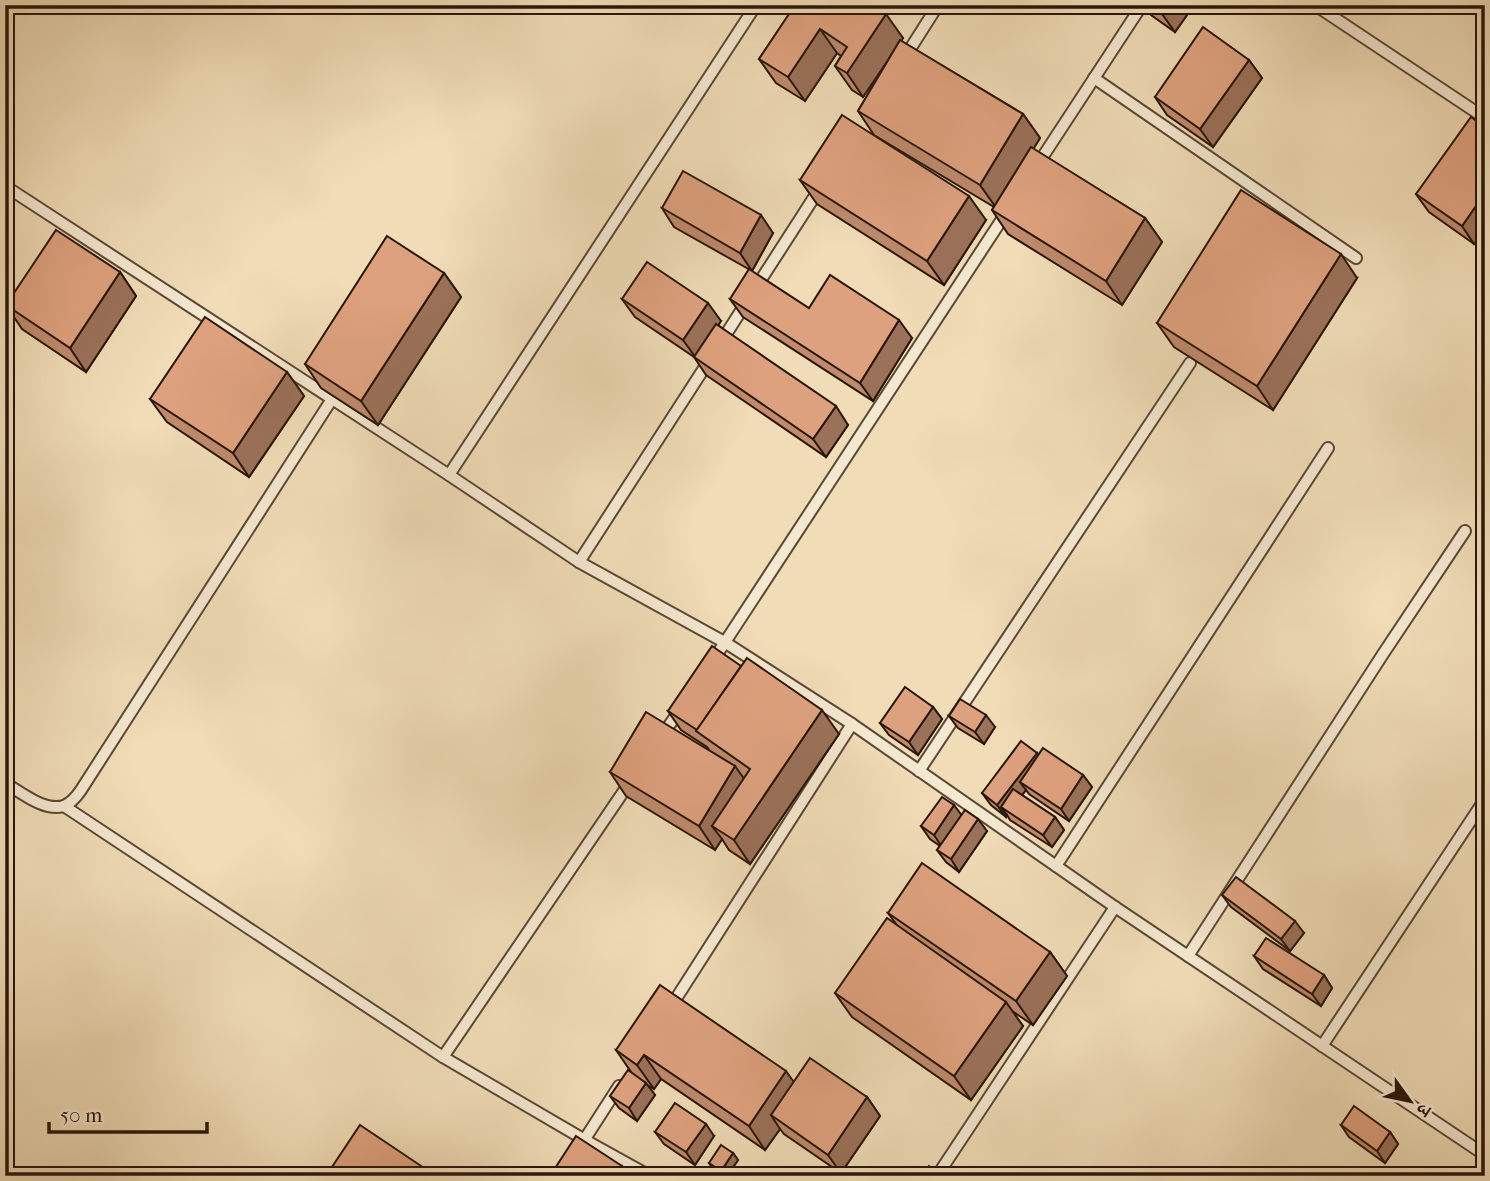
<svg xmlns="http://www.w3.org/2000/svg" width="1490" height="1181" font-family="'IM FELL French Canon','Noto Serif Devanagari',serif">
<rect width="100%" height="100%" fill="#f0dcb7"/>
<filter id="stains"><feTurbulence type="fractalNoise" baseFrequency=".00286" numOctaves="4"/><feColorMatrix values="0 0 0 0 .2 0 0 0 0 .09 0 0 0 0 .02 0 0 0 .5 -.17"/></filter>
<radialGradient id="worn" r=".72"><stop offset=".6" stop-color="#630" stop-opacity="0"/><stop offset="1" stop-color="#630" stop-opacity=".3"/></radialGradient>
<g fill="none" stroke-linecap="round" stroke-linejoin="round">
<g stroke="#5b4835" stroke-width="14">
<g id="service">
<polyline points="1315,5 1485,118"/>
<polyline points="905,57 938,5"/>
<polyline points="1094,78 1356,258"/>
<polyline points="1036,167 1142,5"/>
<polyline points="5,186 449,475 579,562 726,643 852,724 1115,907 1485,1155"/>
<polyline points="755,289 820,188"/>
<polyline points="5,314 16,297"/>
<polyline points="721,342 746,303"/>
<polyline points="449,475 756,5"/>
<polyline points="579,562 710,359"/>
<polyline points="712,662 1008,210"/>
<polyline points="661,737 682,707"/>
<polyline points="919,771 1190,363"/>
<path d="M5,783C21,792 44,812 64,806C71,803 77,796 81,790L332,399"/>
<polyline points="64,806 443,1057 630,782"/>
<polyline points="1056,866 1328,448"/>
<polyline points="1188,956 1383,654 1465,531"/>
<polyline points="670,1008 852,724"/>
<polyline points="1322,1046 1485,799"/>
<polyline points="443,1057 585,1140 650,1176"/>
<polyline points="561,1176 619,1086"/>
<polyline points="937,1176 1115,907"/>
</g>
</g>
<use href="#service" stroke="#f5e8d0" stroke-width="10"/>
</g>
<g fill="#bf8a6d" stroke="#29160a" stroke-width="2">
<polygon points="791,5 872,5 903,38 901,41 1023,114 1040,138 1033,149 1145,218 1162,242 1122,305 1008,234 992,210 994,207 874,135 858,111 892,54 863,97 852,90 835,66 841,56 837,53 805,101 776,83 759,59 794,7"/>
<polygon points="1144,5 1194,5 1175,32 1151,15"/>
<polygon points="1249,60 1262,78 1213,147 1167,115 1155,97"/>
<polygon points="1485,127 1485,230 1474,244 1429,212 1416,194"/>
<polygon points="800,180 986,220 944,285 817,204"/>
<polygon points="662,208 773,233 752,271 674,227"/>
<polygon points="120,272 136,296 86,372 22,329 6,305"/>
<polygon points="444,273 461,297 378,425 321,388 305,364"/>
<polygon points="1357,278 1273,410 1174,347 1157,323"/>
<polygon points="622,299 721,321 718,325 848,425 826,457 706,375 694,357 635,317"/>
<polygon points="730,299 809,308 912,338 873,401 743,317"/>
<polygon points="287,372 304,396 249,477 167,422 150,399"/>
<polygon points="933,707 942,719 918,755 889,735 880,723"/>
<polygon points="668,711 839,734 750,864 729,850 722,839 715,850 626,796 610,772 709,750 707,747 681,730"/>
<polygon points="949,716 995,727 984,744 958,728"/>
<polygon points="1037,753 1038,755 1083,775 1092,787 1069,821 1029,794 1026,790 1022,795 1055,817 1064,830 1052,847 1010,820 1007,815 1006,817 991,805 982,793"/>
<polygon points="961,815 987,831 959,872 946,862 937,850 940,846 930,839 921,826"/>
<polygon points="1222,895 1304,933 1290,951 1231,907"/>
<polygon points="888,913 1050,952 1067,976 1033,1025 1012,1011 1023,1026 971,1100 852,1017 835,993 896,924"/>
<polygon points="1254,956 1324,975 1332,988 1321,1006 1263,969"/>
<polygon points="616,1050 794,1082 867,1097 880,1116 841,1173 784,1134 780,1129 765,1150 661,1079 654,1089 647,1085 655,1095 637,1121 619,1108 610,1096 631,1072"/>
<polygon points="1341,1125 1390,1132 1398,1144 1385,1163 1349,1137"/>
<polygon points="655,1132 714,1136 695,1165 664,1144"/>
<polygon points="733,1153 738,1160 727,1176 723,1176 713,1169 709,1163"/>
</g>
<g fill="#9b7159" stroke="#29160a" stroke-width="2">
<polygon points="1168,5 1194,5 1175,32 1162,14"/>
<polygon points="886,14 903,38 863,97 847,73"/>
<polygon points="820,29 837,53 805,101 788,77"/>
<polygon points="1249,60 1262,78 1213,147 1200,129"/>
<polygon points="1023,114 1040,138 997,209 980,185"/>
<polygon points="1485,193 1485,230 1474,244 1462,226"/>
<polygon points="969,196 986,220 944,285 927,261"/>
<polygon points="761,215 773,233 752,271 740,253"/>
<polygon points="1145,218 1162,242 1122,305 1106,281"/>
<polygon points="1341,254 1357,278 1273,410 1257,386"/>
<polygon points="120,272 136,296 86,372 70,348"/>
<polygon points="444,273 461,297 378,425 361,401"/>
<polygon points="708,303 721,321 696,358 683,340"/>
<polygon points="899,320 912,338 873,401 860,383"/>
<polygon points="287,372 304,396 249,477 233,453"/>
<polygon points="836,406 848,425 826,457 813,439"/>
<polygon points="933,707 942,719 918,755 909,742"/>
<polygon points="822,710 839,734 750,864 734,840"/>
<polygon points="986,715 995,727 984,744 975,732"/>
<polygon points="1037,753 1045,765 1020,782 1026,790 1009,812 1001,807 1007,815 1006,817 997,805"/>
<polygon points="735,766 752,790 712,826 722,839 715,850 699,826"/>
<polygon points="1083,775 1092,787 1069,821 1061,809"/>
<polygon points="954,805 963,817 942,847 934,835"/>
<polygon points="1055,817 1064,830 1052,847 1043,835"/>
<polygon points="978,819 987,831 959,872 951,859"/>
<polygon points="1295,921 1304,933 1290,951 1281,939"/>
<polygon points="1050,952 1067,976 1033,1025 1016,1001"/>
<polygon points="1324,975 1332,988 1321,1006 1312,994"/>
<polygon points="1006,1002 1023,1026 971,1100 954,1076"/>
<polygon points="644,1055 661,1079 654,1089 637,1065"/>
<polygon points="786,1071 803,1095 771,1115 780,1129 765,1150 749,1126"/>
<polygon points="646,1083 655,1095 637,1121 629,1108"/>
<polygon points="867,1097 880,1116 841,1173 828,1155"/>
<polygon points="706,1124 714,1136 695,1165 686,1152"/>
<polygon points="1390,1132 1398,1144 1385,1163 1377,1151"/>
<polygon points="733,1153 738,1160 727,1176 724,1176 721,1171"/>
<polygon points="622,1166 628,1176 615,1176"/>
</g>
<g fill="#dea17f" stroke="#29160a" stroke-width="2">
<polygon points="795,5 872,5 886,14 847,73 835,66 847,47 820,29 788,77 759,59"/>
<polygon points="1150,5 1168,5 1162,14"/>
<polygon points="1203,27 1249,60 1200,129 1155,97"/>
<polygon points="900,40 1023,114 980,185 858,111"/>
<polygon points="842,115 969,196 927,261 800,180"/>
<polygon points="1471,117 1485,127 1485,193 1462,226 1416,194"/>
<polygon points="1031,147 1145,218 1106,281 992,210"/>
<polygon points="683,171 761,215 740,253 662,208"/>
<polygon points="1241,190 1341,254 1257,386 1157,323"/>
<polygon points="56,230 120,272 70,348 6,305"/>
<polygon points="387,236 444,273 361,401 305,364"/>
<polygon points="647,262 708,303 683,340 622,299"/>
<polygon points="749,269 809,308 830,275 899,320 860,383 730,299"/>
<polygon points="205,317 287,372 233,453 150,399"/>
<polygon points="716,324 836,406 813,439 694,357"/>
<polygon points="712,646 741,666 697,730 668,711"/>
<polygon points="747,658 822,710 734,840 712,826 750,769 696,731"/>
<polygon points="905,687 933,707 909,742 880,723"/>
<polygon points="960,699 986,715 975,732 949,716"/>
<polygon points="646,712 735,766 699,826 610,772"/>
<polygon points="1021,741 1037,753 997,805 982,793"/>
<polygon points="1043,748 1083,775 1061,809 1020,782"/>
<polygon points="1013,789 1055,817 1043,835 1001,807"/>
<polygon points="942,797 954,805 934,835 921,826"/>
<polygon points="965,810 978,819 951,859 937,850"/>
<polygon points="922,863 1050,952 1016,1001 888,913"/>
<polygon points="1236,877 1295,921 1281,939 1222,895"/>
<polygon points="887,918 1006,1002 954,1076 835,993"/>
<polygon points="1266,938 1324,975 1312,994 1254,956"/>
<polygon points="660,985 786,1071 749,1126 644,1055 637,1065 616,1050"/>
<polygon points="810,1058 867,1097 828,1155 771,1115"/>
<polygon points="628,1070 646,1083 629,1108 610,1096"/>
<polygon points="675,1103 706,1124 686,1152 655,1132"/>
<polygon points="1354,1106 1390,1132 1377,1151 1341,1125"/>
<polygon points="360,1125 436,1176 326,1176"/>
<polygon points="576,1136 622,1166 615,1176 550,1176"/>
<polygon points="721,1145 733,1153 721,1171 709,1163"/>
<polygon points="929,1166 944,1176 922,1176"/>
<polygon points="1232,1169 1241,1176 1227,1176"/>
</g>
<rect width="1490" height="1181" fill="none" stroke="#f0dcb7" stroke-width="28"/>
<rect x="7" y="7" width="1476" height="1167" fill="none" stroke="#29160a" stroke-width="3.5"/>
<rect x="14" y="14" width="1462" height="1153" fill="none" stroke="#29160a" stroke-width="2"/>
<g transform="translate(1410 1101) rotate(123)" stroke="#f5e8d0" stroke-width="5" paint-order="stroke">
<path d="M0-5L12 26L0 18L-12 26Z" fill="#29160a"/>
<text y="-10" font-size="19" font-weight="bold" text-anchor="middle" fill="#29160a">उ</text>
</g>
<path d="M49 1122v10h158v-10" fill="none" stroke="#29160a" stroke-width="3.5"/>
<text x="60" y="1122" font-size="21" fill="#29160a" stroke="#f5e8d0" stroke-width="5" paint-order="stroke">50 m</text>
<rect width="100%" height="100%" filter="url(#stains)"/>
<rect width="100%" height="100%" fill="url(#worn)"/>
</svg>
